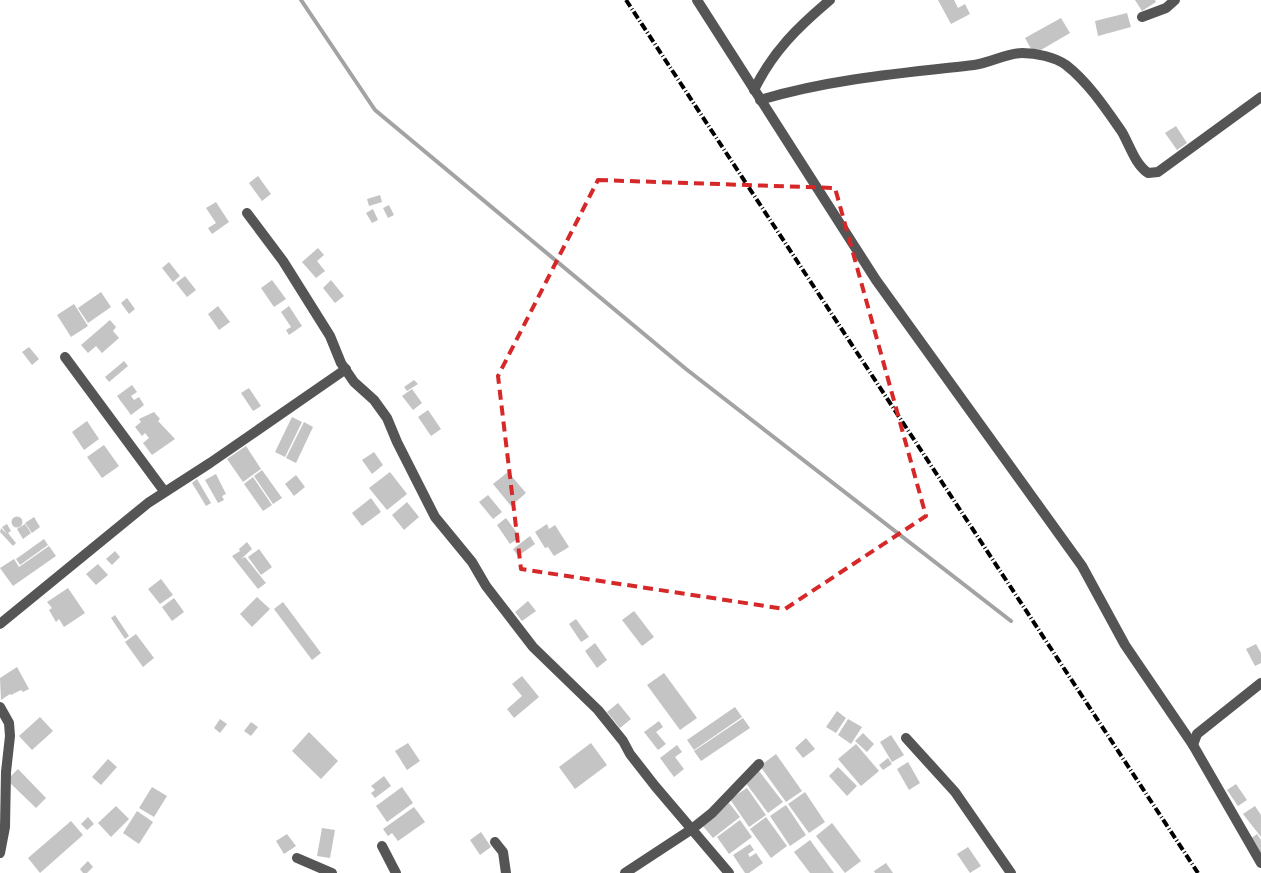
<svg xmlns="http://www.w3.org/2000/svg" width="1261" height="873" font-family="Roboto,sans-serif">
<rect width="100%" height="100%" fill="#fff"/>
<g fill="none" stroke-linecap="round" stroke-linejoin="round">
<polyline stroke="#a3a3a3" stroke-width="4" points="301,0 375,110 686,369 1011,621"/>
</g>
<g fill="#c4c4c4">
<polygon points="938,0 954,0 958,8 965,4 970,14 951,24"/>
<polygon points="1135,0 1155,0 1156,2 1142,11"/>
<polygon points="1127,13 1131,27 1098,36 1095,21"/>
<polygon points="1061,18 1070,33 1034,54 1025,38"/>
<polygon points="1176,126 1187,143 1177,150 1165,133"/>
<polygon points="258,176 271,194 262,201 249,183"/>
<polygon points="380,195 382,202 369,206 367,199"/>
<polygon points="216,202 229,222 212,234 208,228 216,223 206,208"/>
<polygon points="389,205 394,215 388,218 383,208"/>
<polygon points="373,209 378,220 372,223 366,213"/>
<polygon points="318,248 324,255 317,261 325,271 316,278 302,262"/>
<polygon points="169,262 180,276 173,282 162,268"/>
<polygon points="185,276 196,290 187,297 176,283"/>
<polygon points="272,280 286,299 274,307 261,288"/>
<polygon points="331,280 344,296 335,303 323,288"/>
<polygon points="101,292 111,307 88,323 78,308"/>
<polygon points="127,298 135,309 129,314 121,303"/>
<polygon points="74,304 88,326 71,337 57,315"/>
<polygon points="218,306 230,322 219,330 208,314"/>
<polygon points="289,306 302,326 289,335 286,330 291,327 281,312"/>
<polygon points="110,320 116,327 113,331 119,338 102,353 96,346 88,353 81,345"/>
<polygon points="29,347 39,359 32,365 22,352"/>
<polygon points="124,361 128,366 109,382 105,377"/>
<polygon points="414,380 418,384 407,391 404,387"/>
<polygon points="132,385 137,392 131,396 134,400 139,397 144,405 131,415 117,396"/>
<polygon points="249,388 261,406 253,411 241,393"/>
<polygon points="412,389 422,403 413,410 402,396"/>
<polygon points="428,410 441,429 431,436 418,417"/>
<polygon points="154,412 160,419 158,421 175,439 152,455 143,443 149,438 145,433 142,436 135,427 141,422 139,419"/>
<polygon points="292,417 302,422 285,457 275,452"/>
<polygon points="87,421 99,439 84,450 72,432"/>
<polygon points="304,422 313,427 296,463 286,458"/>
<polygon points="104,445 119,466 102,478 87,457"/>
<polygon points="246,446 261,469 243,482 227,459"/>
<polygon points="374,452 383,465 372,474 362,460"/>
<polygon points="262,470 282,498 273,504 254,476"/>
<polygon points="390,472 407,494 387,510 369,488"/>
<polygon points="508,472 526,493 511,506 493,484"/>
<polygon points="216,474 226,494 222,496 224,500 218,503 205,480"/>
<polygon points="296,475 305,487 294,496 285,484"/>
<polygon points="253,477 272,505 263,511 244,484"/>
<polygon points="197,479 211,503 206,506 192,483"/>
<polygon points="488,495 502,512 493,519 479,502"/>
<polygon points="371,498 381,512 362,526 352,513"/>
<polygon points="407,502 419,517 404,530 392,515"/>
<circle cx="17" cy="522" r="5.5"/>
<polygon points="34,517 40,527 32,533 25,523"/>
<polygon points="506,518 520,537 510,544 497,525"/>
<polygon points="7,524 11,531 8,533 16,543 13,546 0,532 1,528 7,534 2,527"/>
<polygon points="25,524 31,533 23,539 17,529"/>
<polygon points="547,524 549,529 555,525 569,547 554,556 548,547 545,548 535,532"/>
<polygon points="530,536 535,544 518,556 513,549"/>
<polygon points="44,539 48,545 20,565 16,559"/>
<polygon points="247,542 252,549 241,559 245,557 266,583 258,589 232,556 240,551 239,549"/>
<polygon points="49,546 56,556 13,586 0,568 14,559 19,567"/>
<polygon points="259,549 272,567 261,575 248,557"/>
<polygon points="115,551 120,557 112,565 106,559"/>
<polygon points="98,564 108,575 96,585 86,574"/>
<polygon points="161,579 173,595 160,604 148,589"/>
<polygon points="68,588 85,613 64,627 59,619 56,622 49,610 52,608 47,602"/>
<polygon points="257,597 270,609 252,627 240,614"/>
<polygon points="174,598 184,612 172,621 162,607"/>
<polygon points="528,601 536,611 522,621 515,612"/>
<polygon points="283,602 321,653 312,660 274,609"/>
<polygon points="634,611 654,637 642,646 622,620"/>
<polygon points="115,615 129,636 125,639 111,618"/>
<polygon points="576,619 589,637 581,642 569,624"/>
<polygon points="136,634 154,658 143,667 125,642"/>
<polygon points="595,643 607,660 597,668 585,651"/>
<polygon points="1256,644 1261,653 1261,663 1255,666 1246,649"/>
<polygon points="17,667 29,689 23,692 21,690 11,695 10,694 1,700 0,678"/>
<polygon points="664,673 697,718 680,730 647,685"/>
<polygon points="522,676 539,697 514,718 507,709 522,696 512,684"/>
<polygon points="618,703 631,719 620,728 607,712"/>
<polygon points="735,707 742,717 694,750 687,740"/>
<polygon points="837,711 846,718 836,733 826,727"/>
<polygon points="40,717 53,731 32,750 19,736"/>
<polygon points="743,718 750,728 701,761 694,751"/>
<polygon points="220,719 227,724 220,733 214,728"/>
<polygon points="848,719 862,727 851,744 838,735"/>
<polygon points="659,721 663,727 656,732 666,744 658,750 644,732"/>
<polygon points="251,722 258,727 251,736 244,731"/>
<polygon points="309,732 338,761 321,779 292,751"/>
<polygon points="863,733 874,744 867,752 855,741"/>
<polygon points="891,735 904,755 892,762 880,742"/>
<polygon points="806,738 815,749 803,758 795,748"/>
<polygon points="408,743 420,761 407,770 395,751"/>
<polygon points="591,743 607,765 575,789 559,767"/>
<polygon points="856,744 879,771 861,786 838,759"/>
<polygon points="677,745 682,752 675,757 684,769 674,777 660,758"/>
<polygon points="776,754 802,791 786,802 760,766"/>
<polygon points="888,758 892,764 883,770 879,765"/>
<polygon points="108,759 117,767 101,785 92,777"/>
<polygon points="908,762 920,783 909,790 897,769"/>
<polygon points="838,767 857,786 847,796 829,776"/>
<polygon points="18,769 46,798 36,808 7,780"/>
<polygon points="759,771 783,802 768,813 745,782"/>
<polygon points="384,776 391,786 375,798 371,793 375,790 371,786"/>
<polygon points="1236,784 1247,800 1238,806 1227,790"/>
<polygon points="152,787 167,796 154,817 139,808"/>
<polygon points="402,787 413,803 387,822 376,806"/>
<polygon points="747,788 766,815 749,827 730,799"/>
<polygon points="805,792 825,822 809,833 788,804"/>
<polygon points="729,803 740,817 713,838 702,825"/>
<polygon points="786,805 806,835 790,846 770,816"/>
<polygon points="116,806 129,819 111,837 98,823"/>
<polygon points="1255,806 1261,815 1261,837 1243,814"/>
<polygon points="414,807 425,822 398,841 392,833 388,836 383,829"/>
<polygon points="137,811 153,822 139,844 123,833"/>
<polygon points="88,817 94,824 87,830 81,824"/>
<polygon points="766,817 787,846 771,858 750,829"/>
<polygon points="740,820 752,837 729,854 717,837"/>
<polygon points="71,821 83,835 40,873 28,858"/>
<polygon points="832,823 861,861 845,873 816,836"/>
<polygon points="322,828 335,830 330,858 317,856"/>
<polygon points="481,832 491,847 480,855 470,840"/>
<polygon points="287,834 296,846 284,854 276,841"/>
<polygon points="1257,834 1261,840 1261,857 1249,840"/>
<polygon points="810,840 834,873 810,873 794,852"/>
<polygon points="750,844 754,850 748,854 750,857 756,853 763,863 749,873 745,873 733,855"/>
<polygon points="968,847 981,866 970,873 957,854"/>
<polygon points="88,861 93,867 87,873 83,873 80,869"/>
<polygon points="886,863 893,873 875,873 874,871"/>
</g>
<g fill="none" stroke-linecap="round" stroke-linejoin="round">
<g stroke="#555" stroke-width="10">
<polyline points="697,0 876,280 1082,566 1125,645 1193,745 1261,863"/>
<polyline points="1142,17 1166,8 1175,0"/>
<path d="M754,90C773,51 798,27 830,0"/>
<path d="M760,100C830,79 902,73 974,65C990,63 1007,53 1022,53C1036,53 1055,57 1066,65C1088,82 1106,109 1122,132C1130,146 1135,164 1148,173L1158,172L1261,97"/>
<polyline points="247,213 283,261 330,336 341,363 354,382 374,400 387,418 397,442 435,517 472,562 486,586 533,647 598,710 623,741 630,754 655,786 729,873"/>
<polyline points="65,357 164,491"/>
<polyline points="0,624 148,503 210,463 346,369"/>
<polyline points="0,707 9,723 10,736 6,772 5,827 0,853"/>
<polyline points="906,738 955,792 1011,873"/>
<polyline points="1193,745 1197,734 1261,683"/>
<polyline points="495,842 503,852 506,873"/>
<polyline points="382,846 396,873"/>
<polyline points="297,858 332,873"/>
<polyline points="625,873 692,829 712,813 759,764"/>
</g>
<polyline stroke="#000" stroke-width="4" stroke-dasharray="8 2.5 1 2.5" stroke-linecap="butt" points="626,0 1198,873"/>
</g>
<path fill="none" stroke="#d62828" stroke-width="4" stroke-dasharray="10 6" stroke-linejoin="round" d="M598,180L835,188L926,516L785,609L521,569L498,376Z"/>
</svg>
